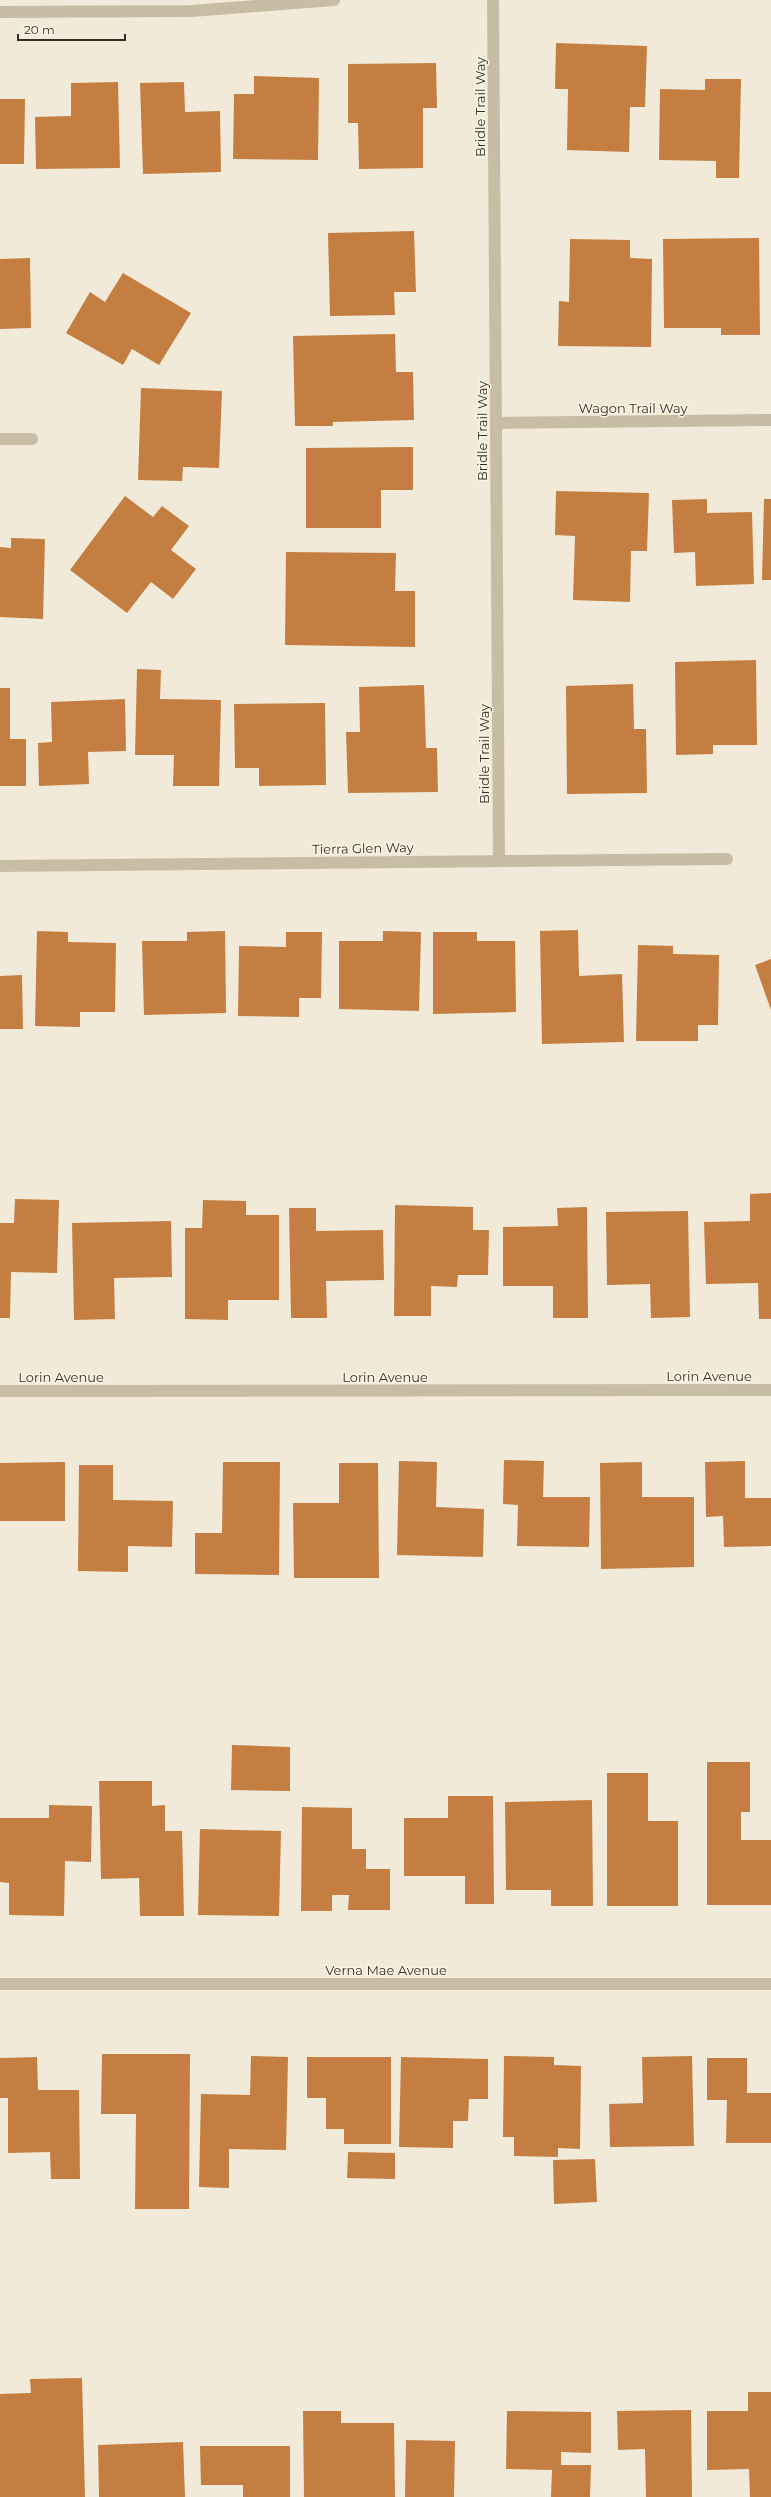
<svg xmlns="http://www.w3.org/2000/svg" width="771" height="2497" font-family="Montserrat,sans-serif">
<rect width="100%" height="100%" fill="#f1ead8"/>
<g fill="#c57e41">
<polygon points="556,43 647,46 645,107 630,107 629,152 567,150 568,89 555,89"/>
<polygon points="436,63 437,108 423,108 423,168 359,169 358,123 348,123 348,64"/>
<polygon points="254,76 319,78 318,160 233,159 234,94 254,94"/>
<polygon points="705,79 741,79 739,178 716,178 716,161 659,160 660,89 705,90"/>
<polygon points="118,82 120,168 36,169 35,117 71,116 71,83"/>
<polygon points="184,82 185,112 220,111 221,172 143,174 140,83"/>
<polygon points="0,99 25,99 24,164 0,164"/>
<polygon points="414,231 416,292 394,292 395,315 330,316 328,233"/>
<polygon points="759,238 760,335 721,335 721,328 664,328 663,239"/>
<polygon points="570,239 630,240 630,258 652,259 651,347 558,346 559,301 569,302"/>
<polygon points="30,258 31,328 0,329 0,259"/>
<polygon points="123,273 191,313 159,365 132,349 123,365 66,333 90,292 105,302"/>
<polygon points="395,334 396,372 413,372 414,420 333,422 333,426 295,426 293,336"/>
<polygon points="141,388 222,391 219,468 183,467 182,481 138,480"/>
<polygon points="413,447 413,490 381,490 381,528 306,528 306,448"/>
<polygon points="556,491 649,493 647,551 631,551 630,602 573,600 575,536 555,535"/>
<polygon points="125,496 153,517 162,506 189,526 171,550 196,569 173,599 151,582 127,613 70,570"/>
<polygon points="707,499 707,513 752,512 754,584 696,586 695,552 674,553 672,500"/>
<polygon points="764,499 771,499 771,580 762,580"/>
<polygon points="11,538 45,539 43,619 0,617 0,547 11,548"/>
<polygon points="286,552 396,553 395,591 415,591 415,647 285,645"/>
<polygon points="756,660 757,745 713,745 713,754 676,755 675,662"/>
<polygon points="137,669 161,670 160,699 221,700 219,786 173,786 174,755 135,755"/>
<polygon points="633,684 634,729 646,729 647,793 567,794 566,686"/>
<polygon points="424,685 426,748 437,748 438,792 348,793 346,732 360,732 359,687"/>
<polygon points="0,688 10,688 10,739 26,739 26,786 0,786"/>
<polygon points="125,699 126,751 88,752 89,784 39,786 38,743 52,742 51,702"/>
<polygon points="325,703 326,785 259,786 259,768 235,768 234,704"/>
<polygon points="578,930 579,976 622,974 624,1042 542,1044 540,931"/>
<polygon points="37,931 68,932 68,942 116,943 115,1012 80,1012 80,1027 35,1026"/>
<polygon points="225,931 226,1013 144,1015 142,941 187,941 187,932"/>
<polygon points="383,931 421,932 419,1011 339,1009 339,941 383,941"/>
<polygon points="286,932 322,932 321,998 299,998 299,1017 238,1016 239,946 286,947"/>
<polygon points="433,932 477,932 477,941 515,941 516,1012 433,1014"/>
<polygon points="638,945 673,946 673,954 719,955 718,1025 698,1025 698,1041 636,1041"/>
<polygon points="771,959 771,1010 755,965"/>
<polygon points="22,975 23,1029 0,1029 0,976"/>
<polygon points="771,1193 771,1319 759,1319 758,1283 706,1284 704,1222 750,1221 750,1194"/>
<polygon points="15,1199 59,1200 57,1273 11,1272 10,1318 0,1318 0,1223 14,1223"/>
<polygon points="203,1200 246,1201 246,1215 279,1215 279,1300 228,1300 228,1320 185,1319 185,1228 202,1228"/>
<polygon points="395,1205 473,1207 473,1230 489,1230 488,1275 458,1275 457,1287 431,1286 431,1316 394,1316"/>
<polygon points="587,1207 588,1318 553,1318 553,1286 503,1286 503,1227 558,1226 557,1208"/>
<polygon points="289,1208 316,1208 316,1231 383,1230 384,1280 326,1281 327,1318 291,1318"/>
<polygon points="688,1211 690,1317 651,1318 650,1284 607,1285 606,1212"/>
<polygon points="171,1221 172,1277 114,1278 115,1319 74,1320 72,1223"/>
<polygon points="504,1460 544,1461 543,1497 590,1497 589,1547 517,1546 518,1505 503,1504"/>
<polygon points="399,1461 437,1462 436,1507 484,1509 483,1557 397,1555"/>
<polygon points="745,1461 745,1498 771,1498 771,1546 724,1547 723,1516 706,1517 705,1462"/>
<polygon points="65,1462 65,1521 0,1521 0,1463"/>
<polygon points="223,1462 280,1462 279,1575 195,1574 195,1533 222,1533"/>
<polygon points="642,1462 642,1497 694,1497 694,1567 601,1569 600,1463"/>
<polygon points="339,1463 378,1463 379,1578 294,1578 293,1503 339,1503"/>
<polygon points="79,1465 113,1465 113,1500 173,1501 172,1547 128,1546 128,1572 78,1571"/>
<polygon points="232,1745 290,1747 290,1791 231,1790"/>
<polygon points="707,1762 750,1762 750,1812 741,1812 741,1840 771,1840 771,1905 707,1905"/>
<polygon points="607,1773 648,1773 648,1821 678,1821 678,1906 607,1906"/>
<polygon points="99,1781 152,1781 152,1806 165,1805 165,1831 182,1831 184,1916 140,1916 139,1878 101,1879"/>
<polygon points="448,1796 493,1796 494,1904 465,1904 465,1876 404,1876 404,1818 448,1818"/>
<polygon points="592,1800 593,1906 551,1906 551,1890 506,1890 505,1802"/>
<polygon points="49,1805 92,1806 91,1862 65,1861 64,1916 9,1915 9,1883 0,1882 0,1818 49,1818"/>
<polygon points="302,1807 352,1808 352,1849 366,1849 366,1869 390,1869 390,1910 348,1910 349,1895 332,1895 332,1911 301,1911"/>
<polygon points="200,1829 281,1831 279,1916 198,1915"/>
<polygon points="102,2054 190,2054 189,2209 135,2209 136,2114 101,2114"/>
<polygon points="251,2056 288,2057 286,2150 229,2149 229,2188 199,2187 201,2094 250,2095"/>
<polygon points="504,2056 554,2057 554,2065 581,2066 580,2149 558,2148 558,2157 514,2156 514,2137 503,2137"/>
<polygon points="692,2056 694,2146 610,2147 609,2104 643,2103 642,2057"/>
<polygon points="37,2057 38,2090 79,2090 80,2179 51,2179 50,2152 8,2153 8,2098 0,2098 0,2058"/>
<polygon points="307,2057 391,2057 391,2144 344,2144 344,2129 326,2129 326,2098 307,2098"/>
<polygon points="401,2057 488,2059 488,2099 469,2099 468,2121 453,2121 453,2148 399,2147"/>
<polygon points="707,2058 747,2058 747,2093 771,2093 771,2143 726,2143 727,2100 707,2100"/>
<polygon points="348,2152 395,2153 395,2179 347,2178"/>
<polygon points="595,2159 597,2202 554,2204 553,2160"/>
<polygon points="82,2378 85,2497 0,2497 0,2394 31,2393 30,2379"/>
<polygon points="748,2392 771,2392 771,2497 750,2497 749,2469 707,2470 707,2411 748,2411"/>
<polygon points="691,2410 692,2497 646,2497 645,2449 618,2450 617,2411"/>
<polygon points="303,2411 341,2411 341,2423 394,2423 395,2497 304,2497"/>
<polygon points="507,2411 591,2412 591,2453 561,2452 561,2465 591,2465 590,2497 551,2497 552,2470 506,2469"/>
<polygon points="406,2440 455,2441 454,2497 405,2497"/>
<polygon points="183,2442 185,2497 99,2497 98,2445"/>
<polygon points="200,2446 290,2446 290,2497 243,2497 243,2485 201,2485"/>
</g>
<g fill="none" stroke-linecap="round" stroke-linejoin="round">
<g stroke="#c8bda4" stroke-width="12">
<polyline points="493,0 499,861"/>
<polyline points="0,12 192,11 334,0"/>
<polyline points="496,423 771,420"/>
<polyline points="0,439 32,439"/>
<polyline points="0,866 727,859"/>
<polyline points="0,1391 771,1390"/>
<polyline points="0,1984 771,1984"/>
</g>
</g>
<g text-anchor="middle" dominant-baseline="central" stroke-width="3" stroke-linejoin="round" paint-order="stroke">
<g font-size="13" fill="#342d26" stroke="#f9f4e4">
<text transform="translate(480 107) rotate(-90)">Bridle Trail Way</text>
<text x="633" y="408">Wagon Trail Way</text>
<text transform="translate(482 431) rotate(-90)">Bridle Trail Way</text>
<text transform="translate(484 754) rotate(-90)">Bridle Trail Way</text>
<text transform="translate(363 848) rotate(-1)">Tierra Glen Way</text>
<text x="709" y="1376">Lorin Avenue</text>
<text x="61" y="1377">Lorin Avenue</text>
<text x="385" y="1377">Lorin Avenue</text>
<text x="386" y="1970">Verna Mae Avenue</text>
</g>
</g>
<path d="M18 34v6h107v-6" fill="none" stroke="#342d26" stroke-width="2"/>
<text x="24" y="34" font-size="12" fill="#342d26" stroke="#f9f4e4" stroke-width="3" paint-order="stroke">20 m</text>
</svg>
